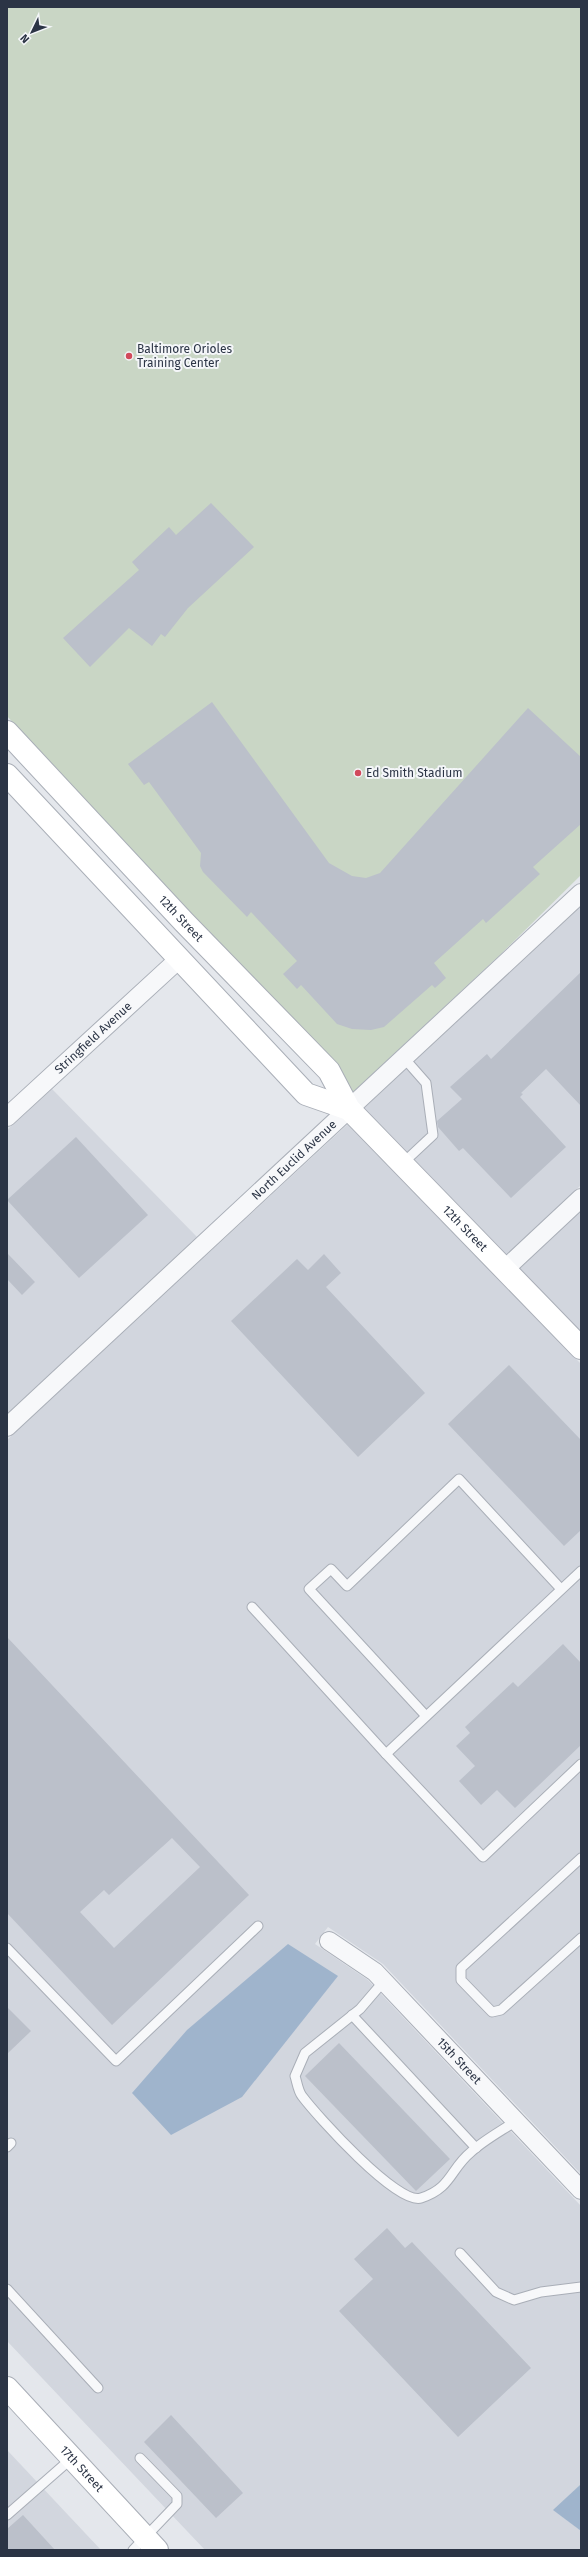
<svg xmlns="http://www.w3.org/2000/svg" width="588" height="2557" font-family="'Fira Sans',sans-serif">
<rect width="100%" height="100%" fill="#e4e7ec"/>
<g fill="#d2d6de">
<polygon points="581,906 581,1185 506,1255 363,1109"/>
<polygon points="52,1089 197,1237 7,1414 7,1130"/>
<polygon points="348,1124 581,1364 581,2174 383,1964 328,1927 315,1944 368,1980 581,2206 581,2484 554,2510 581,2531 581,2550 205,2550 7,2341 7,1440"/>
<polygon points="581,1211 581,1333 519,1269"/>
<polygon points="7,2450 101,2550 7,2550"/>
</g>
<polygon fill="#c9d6c5" points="7,7 581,7 581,875 502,953 352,1093 337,1063 192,915 7,716"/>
<g fill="#9fb4cc">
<polygon points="288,1944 338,1976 242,2097 171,2135 132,2093 187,2030"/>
<polygon points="581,2484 581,2531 553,2510"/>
</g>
<g fill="#bbc0ca" fill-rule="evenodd">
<polygon points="211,503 254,547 188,608 165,637 161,634 152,646 129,628 90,667 63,638 139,570 132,562 169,527 176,535"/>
<polygon points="212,702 329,863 352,876 366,878 380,873 528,708 581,757 581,824 533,867 540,874 486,923 483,919 434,963 446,978 435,988 432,985 384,1027 371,1030 352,1029 337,1024 301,985 297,989 283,974 297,961 251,912 247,917 203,872 200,866 201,853 149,782 144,785 128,764"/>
<polygon points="581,972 581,1106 546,1069 521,1093 523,1094 520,1097 566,1147 511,1198 463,1148 459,1151 438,1127 437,1121 462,1099 450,1087 487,1054 491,1059"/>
<polygon points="76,1137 148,1215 79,1278 7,1200"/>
<polygon points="7,1253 35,1282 22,1295 7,1279"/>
<polygon points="324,1254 341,1273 326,1287 425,1393 358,1457 231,1321 297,1259 308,1270"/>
<polygon points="509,1365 581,1440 581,1530 564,1546 448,1424"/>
<path d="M7,1637L249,1895L112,2025L7,1913ZM172,1838L200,1867L114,1948L80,1912L104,1890L109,1895Z"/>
<polygon points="563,1644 581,1663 581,1745 515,1808 497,1790 481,1805 459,1781 475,1766 456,1746 470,1733 465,1727 513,1682 518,1687"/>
<polygon points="7,2007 31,2031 7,2054"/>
<polygon points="339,2043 450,2159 416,2191 305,2076"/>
<polygon points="387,2228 405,2248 412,2242 531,2368 458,2437 339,2311 373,2279 354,2259"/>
<polygon points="171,2415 243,2493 216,2518 144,2442"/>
<polygon points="23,2515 55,2550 7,2550 7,2529"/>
</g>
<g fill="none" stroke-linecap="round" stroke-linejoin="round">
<g stroke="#a9aeb7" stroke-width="11">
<g id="lane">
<polyline points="402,1164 433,1135 426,1083 404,1058"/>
<polyline points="252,1607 386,1754 581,1571"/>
<polyline points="426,1716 309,1589 331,1569 347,1586 459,1479 561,1589"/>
<polyline points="386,1754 483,1857 581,1764"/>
<polyline points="581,1858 461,1968 461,1980 492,2012 501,2010 581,1938"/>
<polyline points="7,1948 116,2061 258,1926"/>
<path d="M384,1981L360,2009L305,2053L295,2076C297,2082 298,2091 302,2096C317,2116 398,2206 421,2198C452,2188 450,2169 471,2152C484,2140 501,2131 516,2121"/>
<polyline points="352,2015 476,2148"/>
<polyline points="7,2147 11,2143"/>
<polyline points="460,2253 496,2292 514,2300 541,2292 581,2287"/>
<polyline points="7,2289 98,2388"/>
<polyline points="7,2515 72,2458"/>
<polyline points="133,2550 177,2504 177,2496 140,2458"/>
</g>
</g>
<g stroke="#a9aeb7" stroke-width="20">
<g id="street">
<path id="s1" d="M7,1117L179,959"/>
<polyline points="505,1269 581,1198"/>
<path id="s2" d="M7,1427L581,893"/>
<path id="s3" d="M329,1941L375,1972L581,2190"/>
</g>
</g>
<g stroke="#a9aeb7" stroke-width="24">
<g id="secondary">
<path id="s4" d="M7,732L184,922L329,1071L349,1109L581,1348"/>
<polyline points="7,775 306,1094 349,1109"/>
<path id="s5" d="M7,2388L157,2550"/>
</g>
</g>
<use href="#lane" stroke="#f7f8fa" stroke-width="9"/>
<use href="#street" stroke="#f7f8fa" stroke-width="18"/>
<use href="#secondary" stroke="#fff" stroke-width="22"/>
</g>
<g fill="#d1495b" stroke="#f4f6f9" stroke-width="1.5">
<circle cx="129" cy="356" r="4"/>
<circle cx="358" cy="773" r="4"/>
</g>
<g text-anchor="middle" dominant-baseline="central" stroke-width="4" stroke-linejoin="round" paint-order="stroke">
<g font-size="12" fill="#2b3445" stroke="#f4f6f9" text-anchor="start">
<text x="137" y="349">Baltimore Orioles<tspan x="137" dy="14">Training Center</tspan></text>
<text x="366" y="773">Ed Smith Stadium</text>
</g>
<g font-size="12" fill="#2b3445" stroke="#f4f6f9">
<text stroke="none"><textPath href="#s4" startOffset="255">12th Street</textPath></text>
<text stroke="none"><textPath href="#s1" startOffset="117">Stringfield Avenue</textPath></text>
<text stroke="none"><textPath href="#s2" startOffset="392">North Euclid Avenue</textPath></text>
<text stroke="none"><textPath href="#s4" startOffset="677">12th Street</textPath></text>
<text stroke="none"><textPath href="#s3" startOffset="178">15th Street</textPath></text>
<text stroke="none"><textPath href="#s5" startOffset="110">17th Street</textPath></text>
</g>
</g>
<rect width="588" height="2557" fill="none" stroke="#2b3445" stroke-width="16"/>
<g transform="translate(32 32) rotate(227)" stroke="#f4f6f9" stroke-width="3" paint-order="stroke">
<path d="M0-3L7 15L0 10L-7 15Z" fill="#2b3445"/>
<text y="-6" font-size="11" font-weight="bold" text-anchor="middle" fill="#2b3445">N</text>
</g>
</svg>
